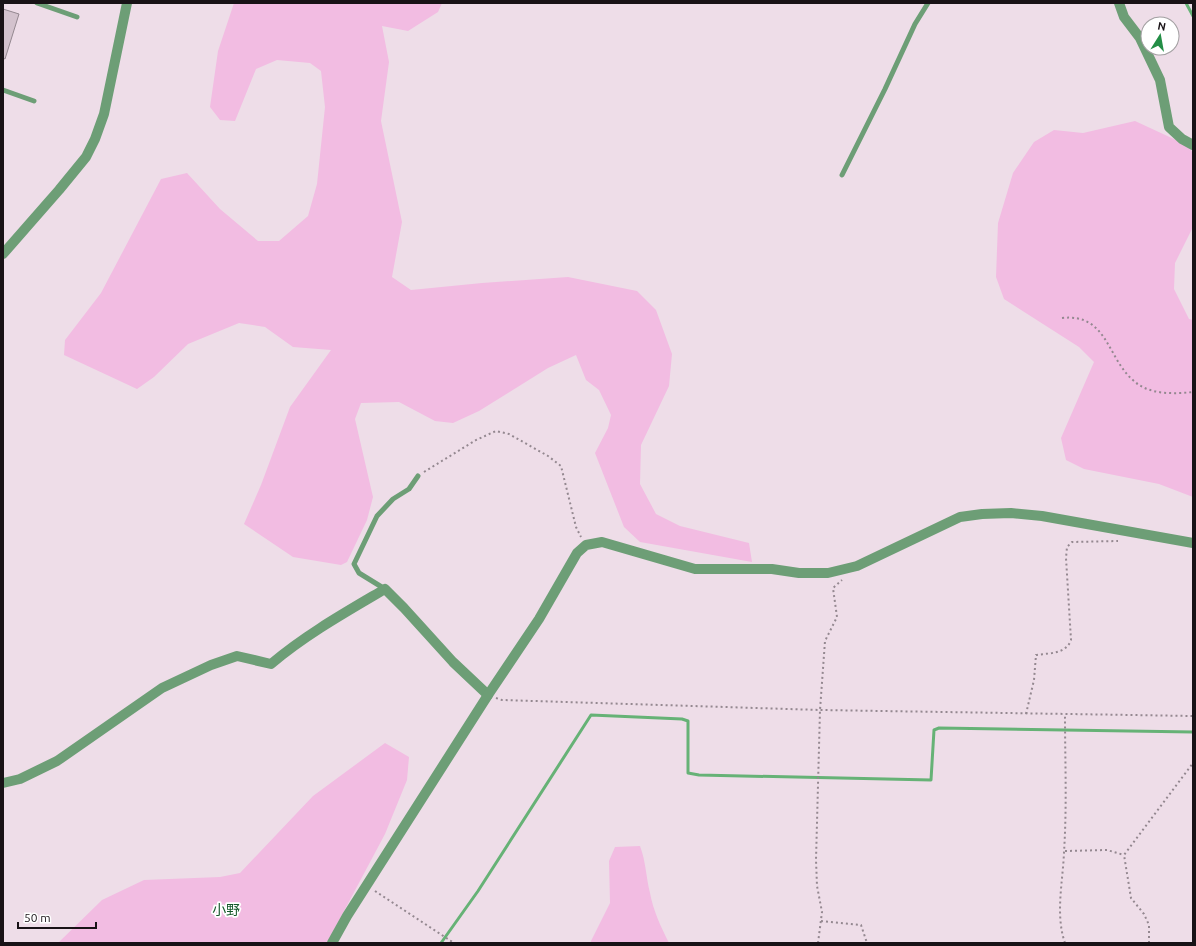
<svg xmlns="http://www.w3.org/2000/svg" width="1196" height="946" font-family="Ubuntu,'Noto Sans JP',sans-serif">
<rect width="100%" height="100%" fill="#eedde8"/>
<g fill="#f2bce2">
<polygon points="234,3 442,3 438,12 408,31 382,26 389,62 381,121 402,222 392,277 411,290 482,283 568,277 637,291 656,310 672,354 669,386 641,445 640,484 656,514 680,526 749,543 752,562 640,542 624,527 595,453 608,428 611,415 599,390 586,380 576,355 548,368 479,411 453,423 435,421 399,402 361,403 355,419 373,497 367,520 347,562 341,565 293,557 244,524 261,485 290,407 331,350 293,347 265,327 239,323 188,344 154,377 137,389 64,355 65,340 101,293 161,179 187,173 220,209 258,241 279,241 308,216 317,184 325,107 321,71 310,63 277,60 256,69 235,121 220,120 210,107 218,51"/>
<polygon points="1135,121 1189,146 1193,154 1193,227 1175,263 1174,289 1189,319 1193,320 1193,497 1159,484 1084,469 1066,460 1061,438 1094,362 1079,347 1004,299 996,277 998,223 1013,173 1034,142 1054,130 1083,133"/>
<polygon points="385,743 409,757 407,780 385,834 327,943 58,943 102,900 144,880 220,877 240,873 313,796"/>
<path d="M640,846C646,862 646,877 650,893C653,910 661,927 669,943H591V941L610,903L609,861L615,847Z"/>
</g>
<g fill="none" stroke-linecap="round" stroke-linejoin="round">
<g stroke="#66b276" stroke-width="3">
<polyline points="1186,3 1193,16"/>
<polyline points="441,943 478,891 591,715 682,719 688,721 688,773 699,775 931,780 934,730 939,728 1193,732"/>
</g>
</g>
<polygon fill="#d3c2cd" stroke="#948890" points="3,9 19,14 5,59 3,58"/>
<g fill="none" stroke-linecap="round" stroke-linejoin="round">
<g stroke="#948890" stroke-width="2" stroke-dasharray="2 3" stroke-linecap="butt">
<path d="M1062,318C1108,313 1107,359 1134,381C1149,395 1174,394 1193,392"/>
<polyline points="424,472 476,440 496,431 509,434 548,456 561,466 576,527 581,537"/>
<polyline points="496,698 502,700 820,710 1193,716"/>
<path d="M1026,714L1034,680L1036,655C1050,653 1066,654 1071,640L1066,558L1067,547L1072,542L1118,541"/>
<polyline points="1065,851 1107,850 1124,855"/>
<polyline points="375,891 454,943"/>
<polyline points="821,921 861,925 867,943"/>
<polyline points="818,943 822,912 817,886 816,860 820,710 825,641 837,617 833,588 842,580"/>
<path d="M1065,943C1055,915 1063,881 1064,852C1067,806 1065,759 1065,714"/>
<polyline points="1149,943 1149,925 1144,914 1131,898 1124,855 1193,763"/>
</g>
<g stroke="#6d9e76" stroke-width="5">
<polyline points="37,3 77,17"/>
<polyline points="3,90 34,101"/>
<polyline points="842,175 885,89 915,24 928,3"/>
<polyline points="385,589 359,573 354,564 377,516 393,499 409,489 418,476"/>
</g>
<g stroke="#6d9e76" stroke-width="10">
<polyline points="1119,3 1124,17 1140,38 1160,80 1169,127 1182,139 1193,145"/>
<polyline points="3,254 59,190 86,157 95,139 104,114 127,3"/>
<path d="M3,783L20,779L57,761L162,688L211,665L237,656L271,664C305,635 346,612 385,589L404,608L453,662L488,695"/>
<polyline points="332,943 347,916 488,695 539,619 577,553 586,545 602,542 695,569 772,569 799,573 828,573 857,566 960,517 982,514 1011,513 1042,516 1193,543"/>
</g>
</g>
<g text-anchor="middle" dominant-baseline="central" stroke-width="3.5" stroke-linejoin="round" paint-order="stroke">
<g font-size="14" fill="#145729" stroke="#fff">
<text x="226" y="910">小野</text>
</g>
</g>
<rect width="1196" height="946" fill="none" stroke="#181216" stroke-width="8"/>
<g transform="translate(1160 36) rotate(11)"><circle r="19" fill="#ffffff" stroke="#a3a0a2"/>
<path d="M0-3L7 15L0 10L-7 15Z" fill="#238e46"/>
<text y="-6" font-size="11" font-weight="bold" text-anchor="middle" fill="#181216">N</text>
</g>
<path d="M18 922v6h78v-6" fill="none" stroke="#181216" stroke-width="2"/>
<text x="24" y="922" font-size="12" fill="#181216" stroke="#ffffff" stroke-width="3" paint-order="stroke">50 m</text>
</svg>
